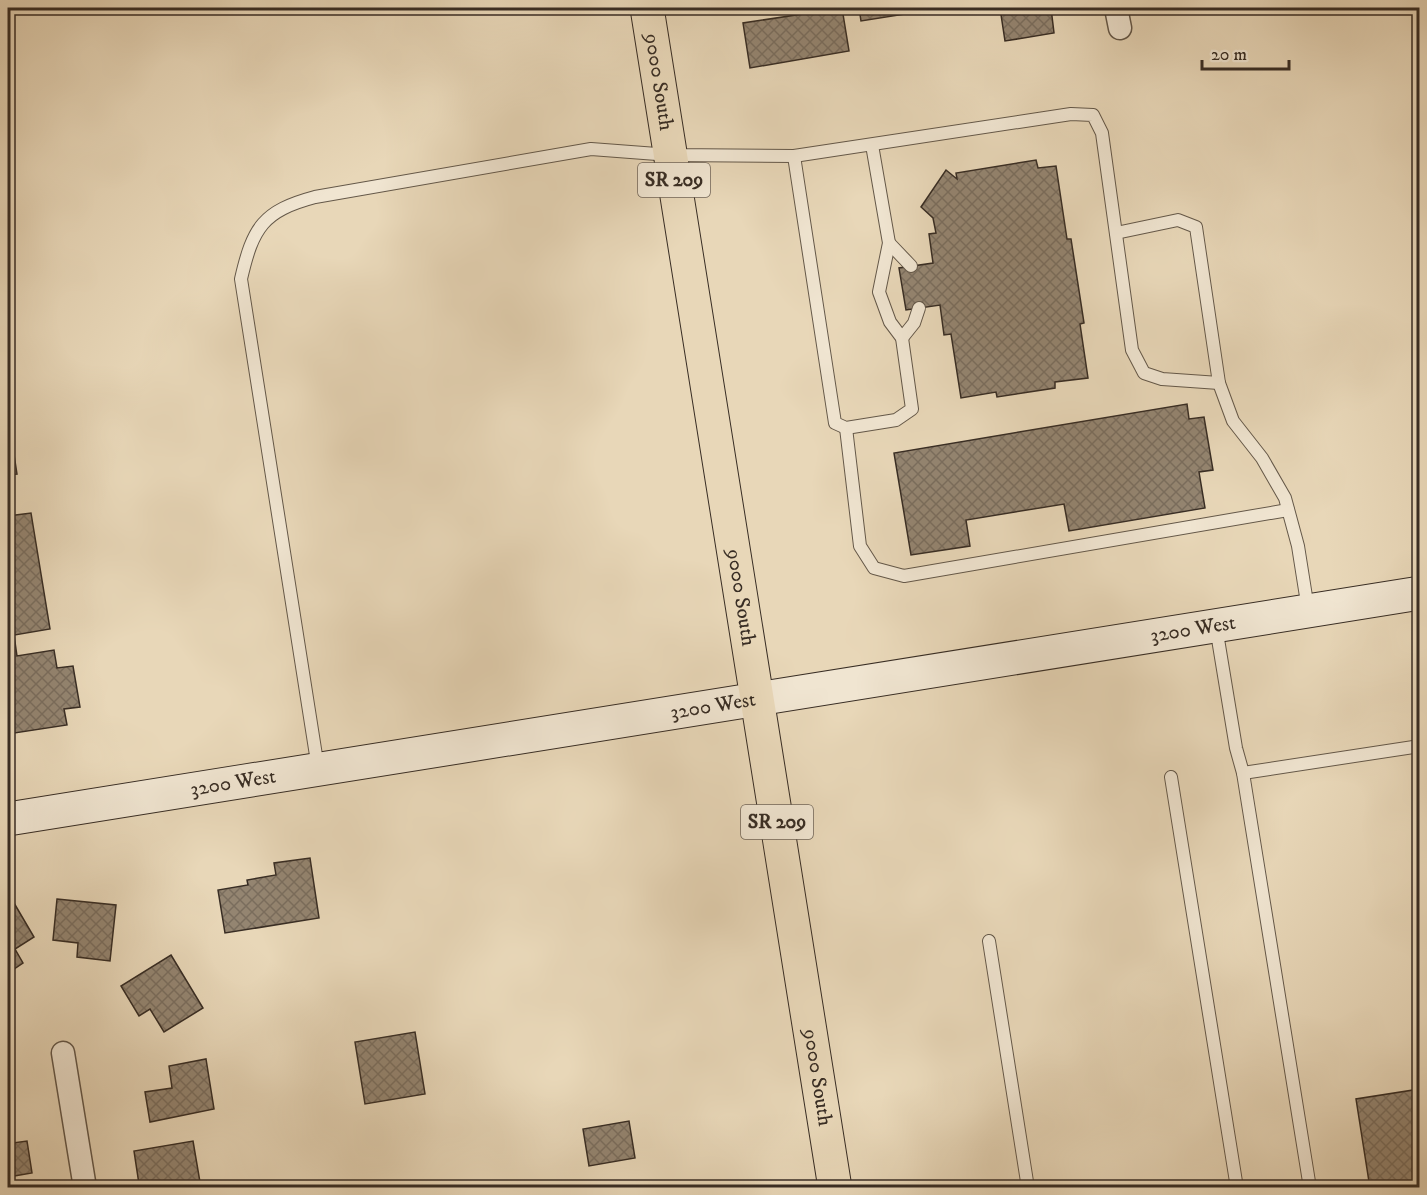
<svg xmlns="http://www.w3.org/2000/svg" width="1427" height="1195" font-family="'IM FELL DW Pica',serif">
<defs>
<pattern id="building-cross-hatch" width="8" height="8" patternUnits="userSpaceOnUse" patternTransform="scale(1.5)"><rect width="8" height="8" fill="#948571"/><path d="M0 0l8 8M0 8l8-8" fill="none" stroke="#7a6d5d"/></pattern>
</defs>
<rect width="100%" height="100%" fill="#e8d7b8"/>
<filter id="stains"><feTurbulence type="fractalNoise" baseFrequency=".00333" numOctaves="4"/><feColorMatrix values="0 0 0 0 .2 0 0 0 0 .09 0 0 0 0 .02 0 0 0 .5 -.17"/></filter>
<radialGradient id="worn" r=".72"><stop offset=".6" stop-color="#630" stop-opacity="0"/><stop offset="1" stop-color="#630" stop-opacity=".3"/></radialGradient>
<g fill="url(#building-cross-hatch)" stroke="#382d24" stroke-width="1.5">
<polygon points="842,8 849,51 750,68 743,23"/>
<polygon points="859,8 943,8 861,21"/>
<polygon points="1000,8 1051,8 1054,33 1005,41"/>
<polygon points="1036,160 1038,168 1056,166 1067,239 1071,239 1084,323 1080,324 1088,378 1055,382 1055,388 997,397 996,392 961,398 951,334 944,335 940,305 906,310 899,268 933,263 929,234 936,233 933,218 921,207 946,170 957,179 956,173"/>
<polygon points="1187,404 1189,419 1204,417 1213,470 1199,472 1205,508 1069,531 1064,504 966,520 970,546 911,555 894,453"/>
<polygon points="8,416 17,474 8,475"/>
<polygon points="31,513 50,629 14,635 17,656 54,650 57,668 73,666 80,707 64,709 67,725 8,734 8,516"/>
<polygon points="310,858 319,918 225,933 218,890 248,885 247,880 276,875 274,863"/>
<polygon points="57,899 116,905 110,961 77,957 78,943 53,940"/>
<polygon points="14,903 34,937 15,949 23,963 8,973 8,907"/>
<polygon points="171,955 203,1008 164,1032 150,1009 139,1016 121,986"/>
<polygon points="415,1032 425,1094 365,1104 355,1042"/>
<polygon points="206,1059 214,1109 150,1122 145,1092 172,1088 169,1066"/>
<polygon points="1420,1089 1420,1188 1370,1188 1356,1099"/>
<polygon points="9,1117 13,1143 27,1141 32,1173 8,1177"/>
<polygon points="629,1121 635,1158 589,1166 583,1129"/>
<polygon points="193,1141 201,1188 149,1188 148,1182 139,1184 134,1151"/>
</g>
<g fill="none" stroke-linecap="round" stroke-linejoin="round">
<g stroke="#645849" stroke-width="14">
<g id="lane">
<polyline points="794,156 835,423 846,428 896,420 912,409 902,338 890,322 879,292 889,243 872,145"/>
<polyline points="1116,233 1178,220 1196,227 1219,383 1233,421 1262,458 1285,498 1298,546 1308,609"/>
<polyline points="889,243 911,266"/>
<polyline points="902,338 914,323 919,308"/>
<polyline points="846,428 860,546 874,568 904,576 1288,510"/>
<polyline points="1216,627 1236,748 1243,773 1310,1188"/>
<path d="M318,768L241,279C253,227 263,211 315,197L591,149L670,155L794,156L1071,114L1093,115L1102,133L1132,350L1144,373L1162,379L1219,383"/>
<polyline points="1243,773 1420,746"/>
<polyline points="1171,777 1237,1188"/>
<polyline points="989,941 1028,1188"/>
</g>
</g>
<g stroke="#645849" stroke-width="25">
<g id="street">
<polyline points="1116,8 1120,28"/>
<polyline points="63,1053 85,1188"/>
</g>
</g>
<g stroke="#382d24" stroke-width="35">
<g id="secondary">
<path id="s1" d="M8,819L1420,593"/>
</g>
</g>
<g stroke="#382d24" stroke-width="35">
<g id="primary">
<path id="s2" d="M647,8L835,1188"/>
</g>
</g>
<use href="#lane" stroke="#f0e5d1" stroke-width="12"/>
<use href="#street" stroke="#f0e5d1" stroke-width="22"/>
<use href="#secondary" stroke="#f0e5d1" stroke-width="33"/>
<use href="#primary" stroke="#e8d7b8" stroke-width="33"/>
</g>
<g text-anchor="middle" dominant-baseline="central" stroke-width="4.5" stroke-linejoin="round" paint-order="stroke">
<g fill="#f0e5d1" stroke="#6f6458" stroke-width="1.5">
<rect x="638" y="163" width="72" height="34" rx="4.5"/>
<rect x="741" y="805" width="72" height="34" rx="4.5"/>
</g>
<g font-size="20" font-weight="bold" fill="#382d24">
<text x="674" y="180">SR 209</text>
<text x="777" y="822">SR 209</text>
</g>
<g font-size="21" fill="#382d24" stroke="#f0e5d1">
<text stroke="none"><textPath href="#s2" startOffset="75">9000 South</textPath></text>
<text stroke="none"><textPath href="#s2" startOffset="597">9000 South</textPath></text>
<text stroke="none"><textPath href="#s1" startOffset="1200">3200 West</textPath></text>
<text stroke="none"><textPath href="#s1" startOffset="714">3200 West</textPath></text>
<text stroke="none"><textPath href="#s1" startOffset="228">3200 West</textPath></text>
<text stroke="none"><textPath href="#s2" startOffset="1083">9000 South</textPath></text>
</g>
</g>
<rect width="1427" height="1195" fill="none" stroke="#e8d7b8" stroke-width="30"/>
<rect x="9" y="9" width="1409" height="1177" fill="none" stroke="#382d24" stroke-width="3"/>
<rect x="15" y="15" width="1397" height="1165" fill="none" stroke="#382d24" stroke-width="1.5"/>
<path d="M1202 60v9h87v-9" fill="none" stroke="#382d24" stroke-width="3"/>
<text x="1211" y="60" font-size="18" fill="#382d24" stroke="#f0e5d1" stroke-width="4.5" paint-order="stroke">20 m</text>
<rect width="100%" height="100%" filter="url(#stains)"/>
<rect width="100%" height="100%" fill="url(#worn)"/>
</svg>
